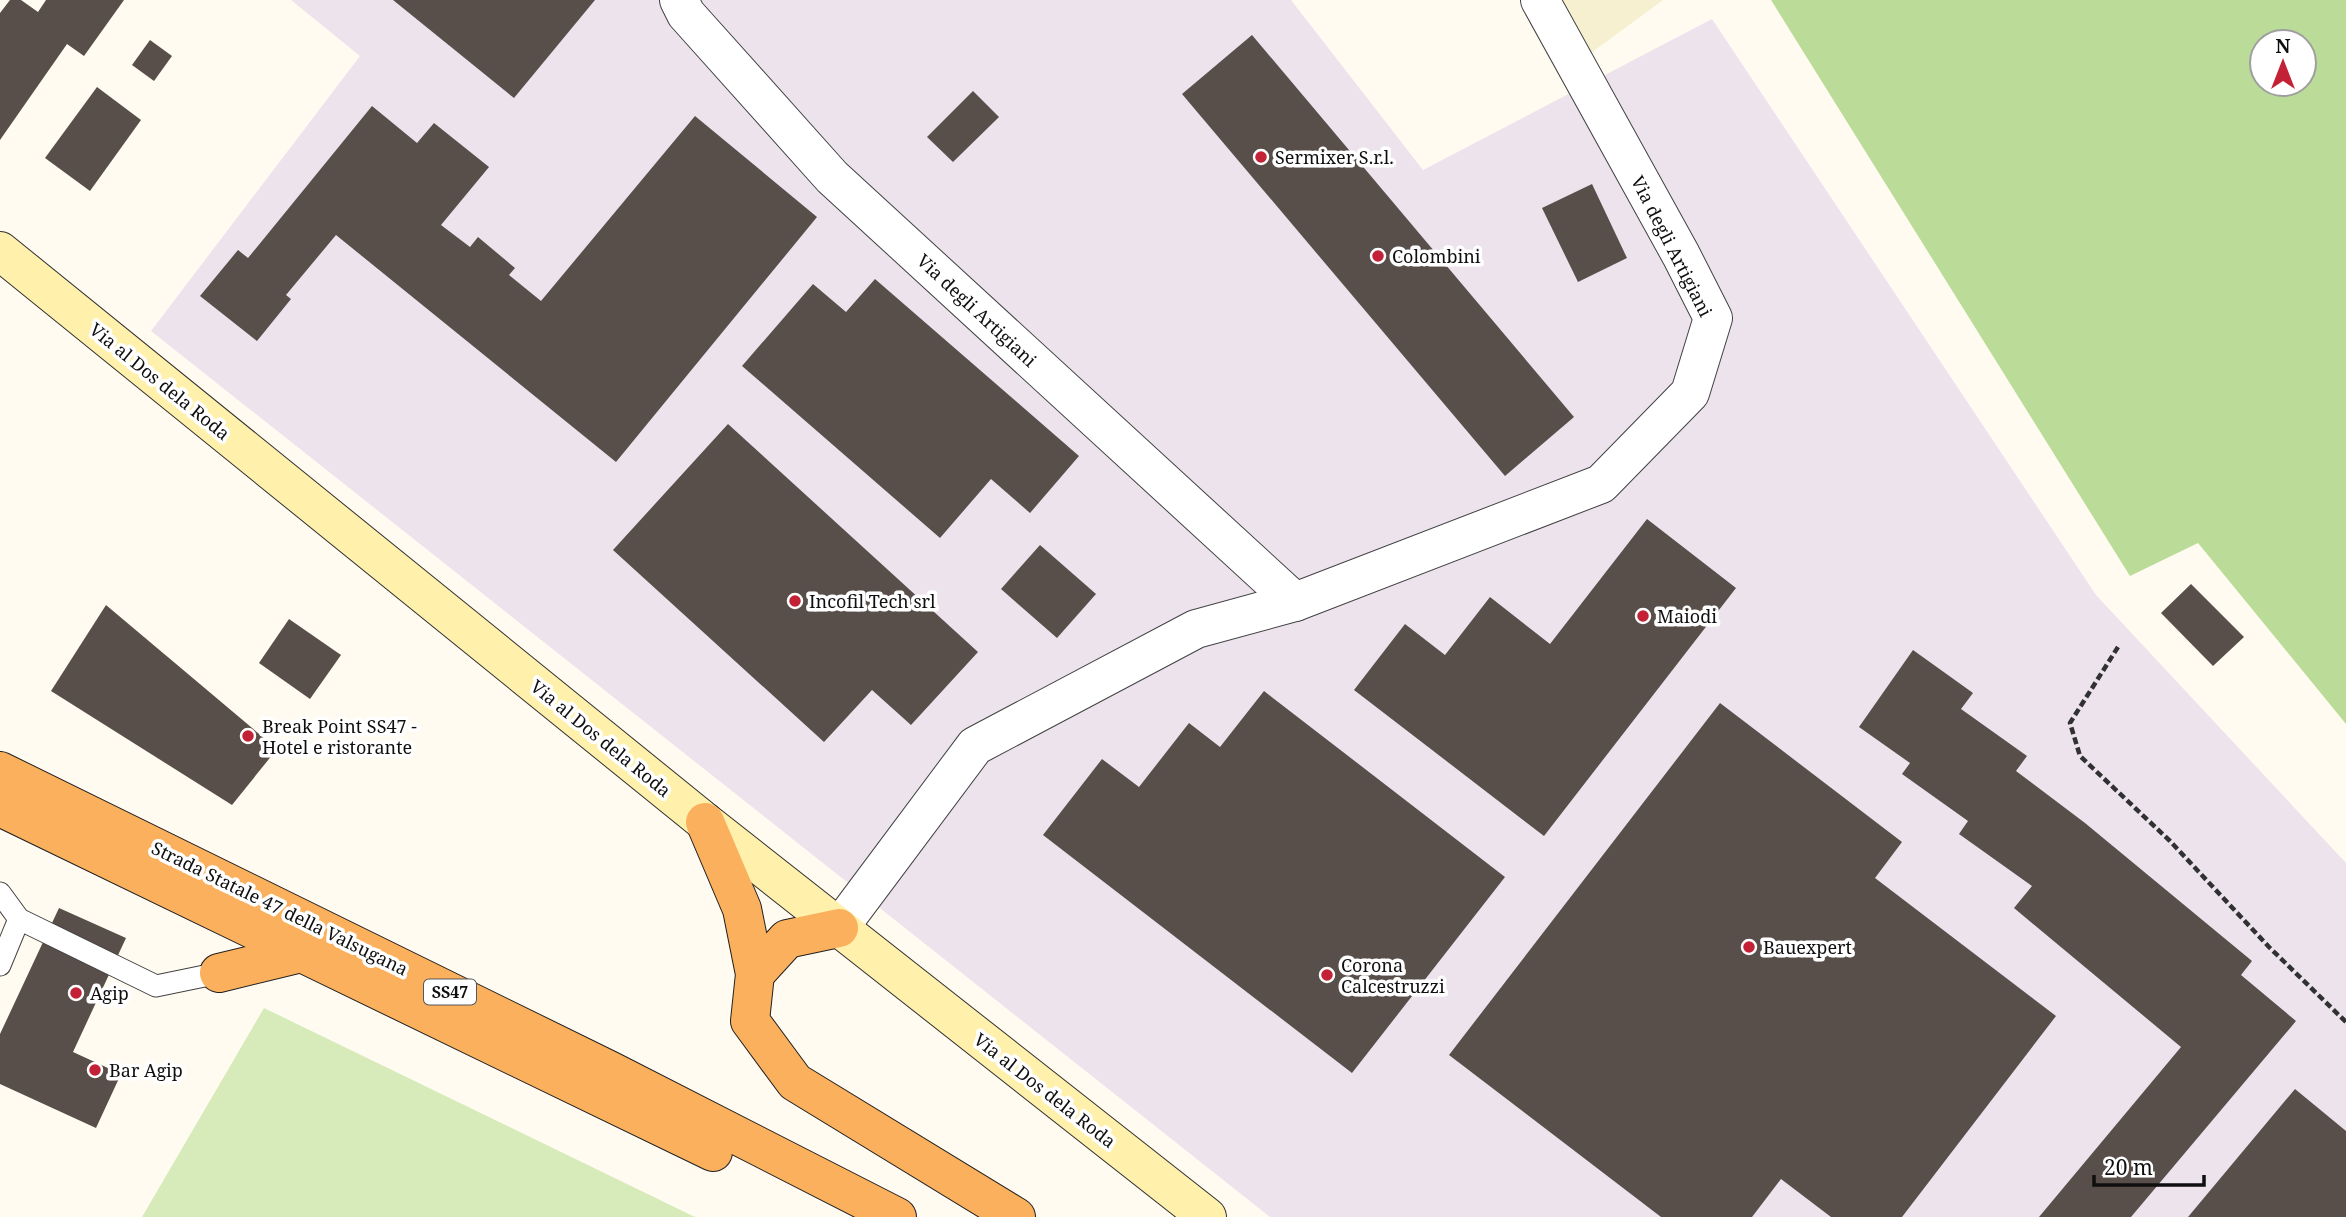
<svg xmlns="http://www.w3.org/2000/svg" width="2346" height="1217" font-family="'Noto Serif',serif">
<rect width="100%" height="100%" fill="#fffbf1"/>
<polygon fill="#ece3ed" points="291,0 1291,0 1423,170 1712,19 2096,595 2346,863 2346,1217 1270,1217 151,331 360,56"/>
<polygon fill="#f6f0d0" points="1558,0 1663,0 1587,56"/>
<polygon fill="#d6ebb9" points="264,1008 695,1217 142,1217"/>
<path fill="#bbdc98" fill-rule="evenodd" d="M1771,0H2346V724L2198,543L2130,576ZM2262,42H2304V84H2262Z"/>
<g fill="#584f4b">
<polygon points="10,0 21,0 38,12 46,0 124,0 84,56 67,44 0,140 0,13"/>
<polygon points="393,0 595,0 514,98"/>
<polygon points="1252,35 1574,417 1505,476 1182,94"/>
<polygon points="150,40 172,56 154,81 132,65"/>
<polygon points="97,87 141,120 90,191 45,158"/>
<polygon points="973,91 999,117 953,162 927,137"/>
<polygon points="372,106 417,143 434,123 489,167 441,225 470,247 478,237 515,268 509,275 541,301 695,116 817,217 616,462 336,235 286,295 291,299 257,341 200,296 238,250 248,258"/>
<polygon points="1592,184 1627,258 1578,282 1542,208"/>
<polygon points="875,279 1079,456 1030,513 991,479 940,538 742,366 813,284 846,312"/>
<polygon points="728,424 978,652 911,725 872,690 824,742 613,550"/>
<polygon points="1647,519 1736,588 1544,836 1354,690 1405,624 1445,655 1490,597 1550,644"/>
<polygon points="1040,545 1096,594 1057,638 1001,589"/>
<polygon points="2191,584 2244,637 2213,666 2161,613"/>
<polygon points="106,605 277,749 232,805 51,691"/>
<polygon points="289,619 341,655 310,699 259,663"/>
<polygon points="1913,650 1973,693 1961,709 2027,756 2016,771 2085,823 2252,961 2241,975 2296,1021 2131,1217 2039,1217 2181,1047 2014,908 2032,886 1959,834 1968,821 1902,774 1910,763 1859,727"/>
<polygon points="1264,691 1505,877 1352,1073 1043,835 1102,759 1139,787 1189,723 1220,747"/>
<polygon points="1720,703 1902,842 1875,878 2056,1016 1902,1217 1831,1217 1781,1179 1752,1217 1661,1217 1449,1055"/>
<polygon points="59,908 126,938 73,1052 121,1074 96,1128 0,1084 0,1034"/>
<polygon points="2295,1089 2346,1131 2346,1217 2188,1217"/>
</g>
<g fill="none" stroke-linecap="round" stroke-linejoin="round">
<g stroke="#424242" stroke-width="23">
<g id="service">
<polyline points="0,893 19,919 156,986 219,973"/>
<polyline points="0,965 19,919"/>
</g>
</g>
<g stroke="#424242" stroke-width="40">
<g id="minor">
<polyline points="679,0 686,14 832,177 1295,602"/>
<polyline points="839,928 975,746 1196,629 1295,602 1601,484 1690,393 1713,318 1681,255 1540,0"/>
</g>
</g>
<g stroke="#313131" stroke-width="40">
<polyline id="secondary" points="0,251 705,822 1207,1217"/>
</g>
<g stroke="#202020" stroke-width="40">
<g id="trunk">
<polyline points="0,771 611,1071 897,1217"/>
<polyline points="0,807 713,1152"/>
<polyline points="705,822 742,909 755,974 750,1021 795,1082 1016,1217"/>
<polyline points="219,973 301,953"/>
<polyline points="755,974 787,939 839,928"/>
</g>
</g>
<polyline stroke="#313131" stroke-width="4.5" stroke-dasharray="7 3.5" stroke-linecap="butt" points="2118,647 2070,723 2080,756 2170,841 2269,947 2346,1022"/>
<use href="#service" stroke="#fff" stroke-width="21"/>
<use href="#minor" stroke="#fff" stroke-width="38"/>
<use href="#secondary" stroke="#fff0ac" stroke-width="38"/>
<use href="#trunk" stroke="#fab05d" stroke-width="38"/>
</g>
<g fill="#c32236" stroke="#fff" stroke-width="2.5">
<circle cx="1261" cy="157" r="7"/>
<circle cx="1378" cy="256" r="7"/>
<circle cx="795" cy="601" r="7"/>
<circle cx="1643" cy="616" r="7"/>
<circle cx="248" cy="736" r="7"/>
<circle cx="1749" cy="947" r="7"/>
<circle cx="1327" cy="975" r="7"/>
<circle cx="76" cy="993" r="7"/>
<circle cx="95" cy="1070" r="7"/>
</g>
<g text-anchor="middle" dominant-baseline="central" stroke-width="7" stroke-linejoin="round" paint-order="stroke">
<rect fill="#fff" stroke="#575757" stroke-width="2" x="424" y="979.5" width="52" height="25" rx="5"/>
<g font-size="16" font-weight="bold" fill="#0f0f0f">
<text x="450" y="992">SS47</text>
</g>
<g font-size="18" fill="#0f0f0f" stroke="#fff" text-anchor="start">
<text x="1275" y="157">Sermixer S.r.l.</text>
<text x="1392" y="256">Colombini</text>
<text x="809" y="601">Incofil Tech srl</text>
<text x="1657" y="616">Maiodi</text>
<text x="262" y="726">Break Point SS47 -<tspan x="262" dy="21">Hotel e ristorante</tspan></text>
<text x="1763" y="947">Bauexpert</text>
<text x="1341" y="965">Corona<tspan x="1341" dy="21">Calcestruzzi</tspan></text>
<text x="90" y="993">Agip</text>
<text x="109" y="1070">Bar Agip</text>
</g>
<g font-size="18" fill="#0f0f0f" stroke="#fff">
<text transform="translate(1672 246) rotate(63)">Via degli Artigiani</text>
<text transform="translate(977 310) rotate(43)">Via degli Artigiani</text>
<text transform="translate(160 381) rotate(39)">Via al Dos dela Roda</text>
<text transform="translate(601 738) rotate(39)">Via al Dos dela Roda</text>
<text transform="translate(280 908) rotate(26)">Strada Statale 47 della Valsugana</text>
<text transform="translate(1045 1090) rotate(38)">Via al Dos dela Roda</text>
</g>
</g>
<g transform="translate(2283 63)"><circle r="33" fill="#ffffff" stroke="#9f9f9f" stroke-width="2"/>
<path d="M0-5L12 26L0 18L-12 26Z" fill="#c32236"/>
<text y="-10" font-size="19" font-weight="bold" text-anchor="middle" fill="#0f0f0f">N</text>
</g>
<path d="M2094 1175v10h110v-10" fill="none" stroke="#0f0f0f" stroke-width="3.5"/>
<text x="2104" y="1175" font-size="21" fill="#0f0f0f" stroke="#ffffff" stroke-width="5" paint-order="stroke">20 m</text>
</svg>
